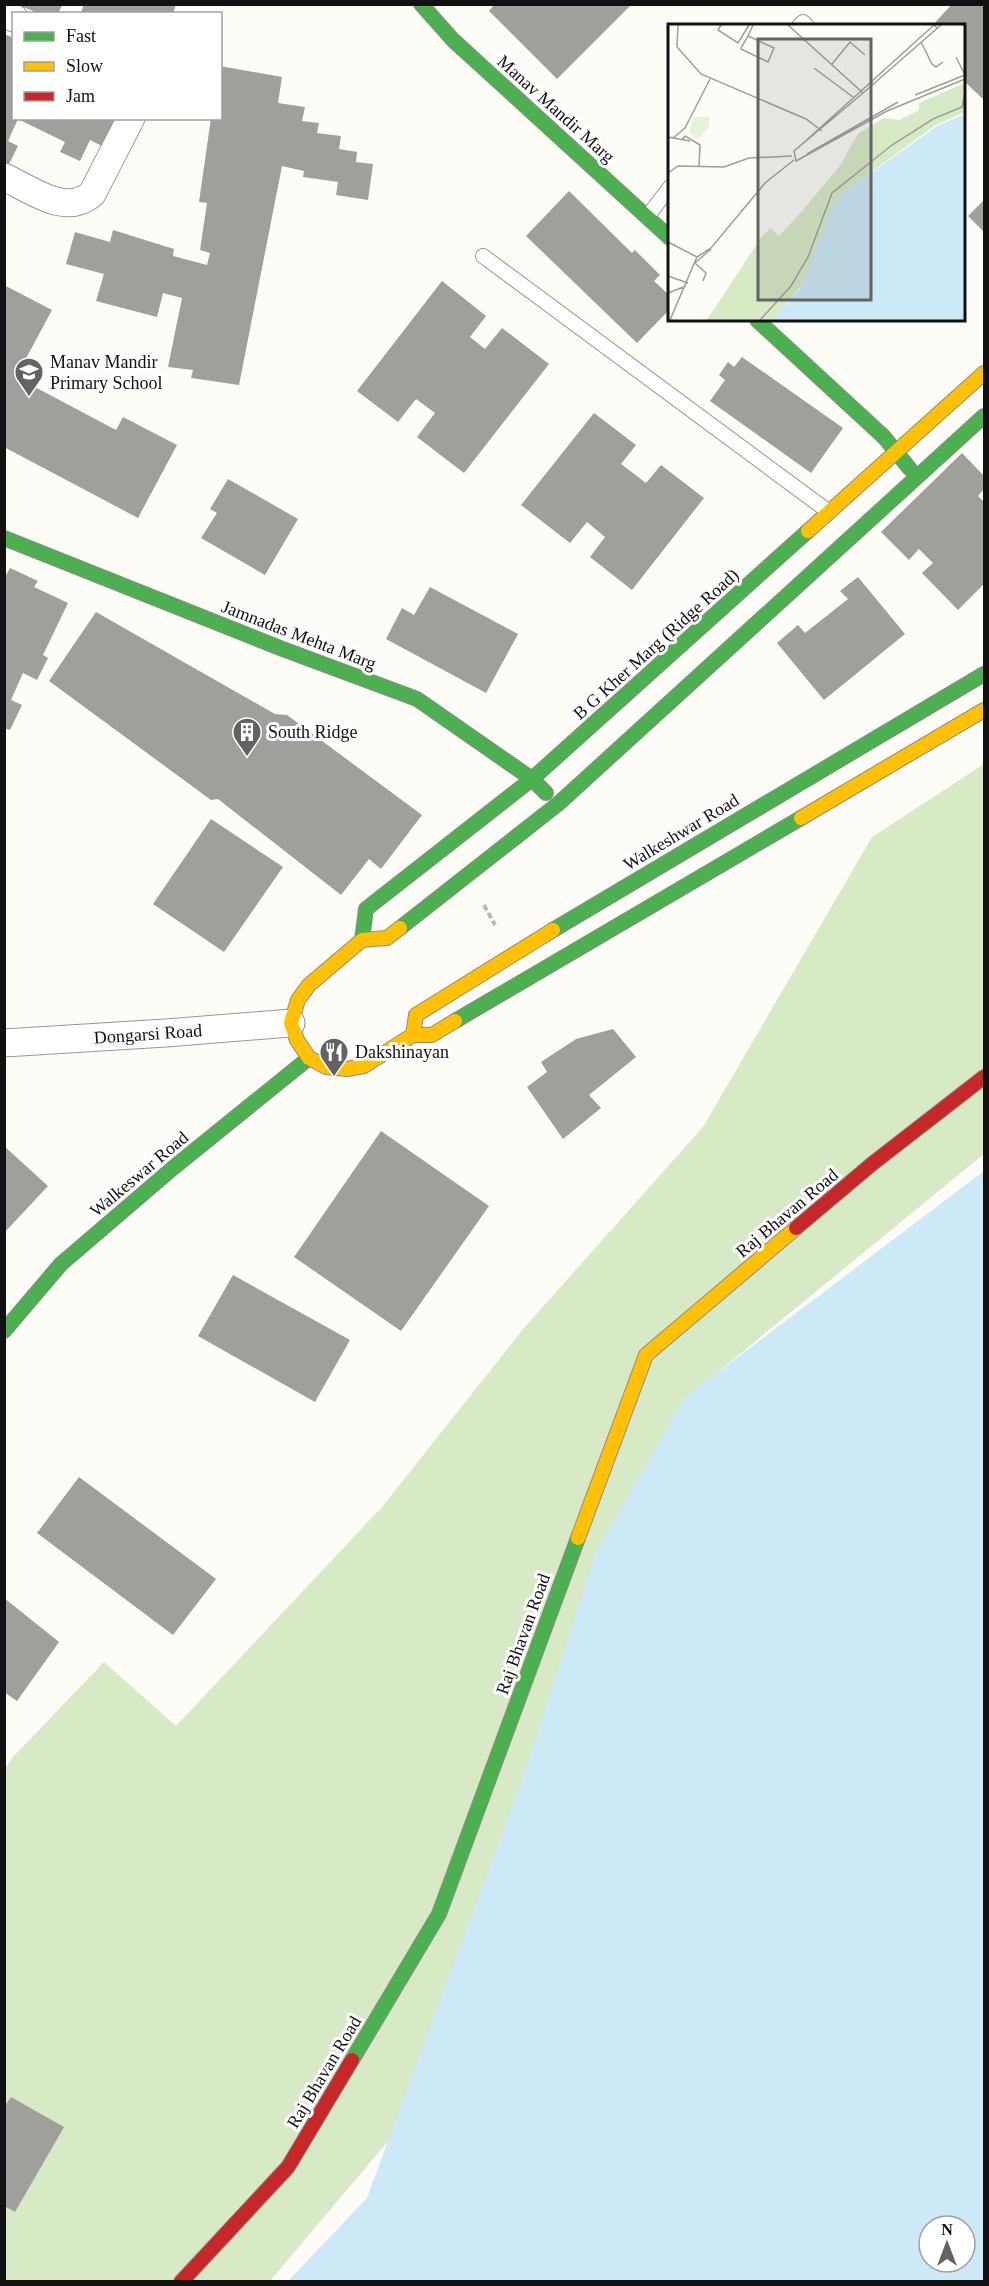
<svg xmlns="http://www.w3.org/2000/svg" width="989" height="2286" font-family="Georgia,serif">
<rect width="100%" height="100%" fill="#fdfcf7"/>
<polygon fill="#d8eac5" points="984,764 984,1154 708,1380 406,2120 270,2281 5,2281 4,1770 12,1758 104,1662 176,1726 382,1507 524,1328 703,1127 872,837"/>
<path fill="#cde8f7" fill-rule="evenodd" d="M984,1171V2281H288L367,2198L526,1769L596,1552L685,1397ZM929,2226H965V2262H929Z"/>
<g fill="#a19f9c">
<polygon points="84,4 176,4 173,14 84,14 81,13"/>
<polygon points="495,4 632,4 557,79 489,11"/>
<polygon points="952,4 984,4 984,100 964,81 964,26 932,26"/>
<polygon points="18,5 62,5 58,14 41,14"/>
<polygon points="4,34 14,38 14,118 121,118 106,148 90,140 80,161 60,152 65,142 18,119 8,141 18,146 6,170 4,169"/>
<polygon points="220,66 282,77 278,103 305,107 302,121 319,123 317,133 341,136 339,149 357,152 356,162 373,164 368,200 336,195 338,182 303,177 304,171 282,166 239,385 191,378 193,370 168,367 182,298 163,293 157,317 96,301 104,274 66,264 75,232 110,242 113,230 174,249 173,256 207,265 210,253 200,250 207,203 199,202 211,118 220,118"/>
<polygon points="569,191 632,253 635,250 660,275 654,281 670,296 670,309 637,343 526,236"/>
<polygon points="984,200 984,232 968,216"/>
<polygon points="442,281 486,316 470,337 485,349 502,328 549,364 464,473 417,437 435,413 416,399 398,422 357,391"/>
<polygon points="4,285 52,310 16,377 116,430 123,417 177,445 138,518 4,447"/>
<polygon points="742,357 843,428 811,473 710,401 725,380 719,375 728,362 734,367"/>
<polygon points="594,413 636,445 621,464 646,483 661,465 704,498 632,590 590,557 605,537 587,522 570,543 521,505"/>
<polygon points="962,453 984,476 984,489 978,496 984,502 984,584 958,610 922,573 933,563 919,549 909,560 881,532"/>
<polygon points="228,479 298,519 265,575 201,538 217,513 210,509"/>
<polygon points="10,568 38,581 34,587 68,603 43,655 48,658 37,680 23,673 11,700 22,705 10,730 6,729 4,733 4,579"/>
<polygon points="858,577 905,634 824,700 777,643 798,625 805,633 848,599 840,591"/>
<polygon points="430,587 518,634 486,693 386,639 402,608 414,615"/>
<polygon points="96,612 275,714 287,715 422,815 381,869 369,859 341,895 218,799 211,800 49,681"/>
<polygon points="211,819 283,867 224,952 153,904"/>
<polygon points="613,1029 636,1057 589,1095 601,1108 563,1139 527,1087 547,1072 541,1062 576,1039"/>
<polygon points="381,1131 489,1206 401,1331 294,1257"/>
<polygon points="4,1146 48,1186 4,1233"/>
<polygon points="233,1275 350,1340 315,1402 198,1336"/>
<polygon points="79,1477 216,1579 173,1635 37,1533"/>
<polygon points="4,1598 59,1642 17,1701 4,1692"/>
<polygon points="11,2097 64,2127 15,2212 4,2206 4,2107"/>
</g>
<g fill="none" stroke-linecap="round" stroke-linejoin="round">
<g stroke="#979795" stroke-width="16">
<g id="lane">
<polyline points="799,26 803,22 807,26"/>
<polyline points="647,217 670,187"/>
<polyline points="483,256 829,512"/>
</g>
</g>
<g stroke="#979795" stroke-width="29">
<g id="street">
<polyline points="4,14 14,18"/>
<path d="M4,177C31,189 65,217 92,194L131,118"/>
<polyline points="4,1043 166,1033 291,1023"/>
</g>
</g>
<g stroke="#8e8d8b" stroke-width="16">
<g id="fast">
<polyline points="421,4 453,40 670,238"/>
<polyline points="757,320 884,437 910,469"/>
<polyline points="4,538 280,648 417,699 532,779 546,793"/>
<polyline points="400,928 558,804 984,416"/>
<polyline points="553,930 984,674"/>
<polyline points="362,940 366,909 532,779 808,531"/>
<polyline points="455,1021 801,818"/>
<polyline points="4,1331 61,1264 173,1168 309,1058"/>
<polyline points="352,2060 439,1914 578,1538"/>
</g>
</g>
<g stroke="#8e8d8b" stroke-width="16">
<g id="slow">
<polyline points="808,531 984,373"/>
<polyline points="801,818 984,710"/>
<polyline points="400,928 387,938 362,940 309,985 298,1000 291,1023 297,1040 309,1058 326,1067 347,1069 364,1066 413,1035 432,1035 455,1021"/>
<polyline points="413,1035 416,1015 553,930"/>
<polyline points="578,1538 646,1355 796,1228"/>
</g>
</g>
<g stroke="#8e8d8b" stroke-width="16">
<g id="jam">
<polyline points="796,1228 872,1164 984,1077"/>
<polyline points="181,2282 288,2167 352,2060"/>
</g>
</g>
<polyline stroke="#b9b9b8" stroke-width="4" stroke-dasharray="6 3" stroke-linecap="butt" points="484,905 495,925"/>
<use href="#lane" stroke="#fffffe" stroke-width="14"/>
<use href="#street" stroke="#fffffe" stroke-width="27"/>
<use href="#fast" stroke="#4caf50" stroke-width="14"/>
<use href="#slow" stroke="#ffc107" stroke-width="14"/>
<use href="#jam" stroke="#c62828" stroke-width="14"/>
</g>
<defs>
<g id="school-pin" transform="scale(1.5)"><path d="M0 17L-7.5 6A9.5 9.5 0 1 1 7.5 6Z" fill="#646362" stroke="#fff"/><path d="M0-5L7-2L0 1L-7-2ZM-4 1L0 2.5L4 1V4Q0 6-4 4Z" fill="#fff"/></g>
<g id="building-pin" transform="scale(1.5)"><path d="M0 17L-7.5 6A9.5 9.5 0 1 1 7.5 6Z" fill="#646362" stroke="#fff"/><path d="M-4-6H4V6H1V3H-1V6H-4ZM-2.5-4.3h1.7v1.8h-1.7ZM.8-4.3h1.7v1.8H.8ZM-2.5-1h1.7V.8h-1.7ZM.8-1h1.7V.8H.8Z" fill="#fff"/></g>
<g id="restaurant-pin" transform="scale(1.5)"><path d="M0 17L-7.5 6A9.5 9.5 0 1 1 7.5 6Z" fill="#646362" stroke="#fff"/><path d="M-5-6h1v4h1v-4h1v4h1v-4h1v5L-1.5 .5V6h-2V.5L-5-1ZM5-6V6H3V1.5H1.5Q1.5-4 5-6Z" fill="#fff"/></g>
</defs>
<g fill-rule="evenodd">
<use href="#school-pin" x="29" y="372"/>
<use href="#building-pin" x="247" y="732"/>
<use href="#restaurant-pin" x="334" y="1052"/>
</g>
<g text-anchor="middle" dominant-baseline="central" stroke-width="6" stroke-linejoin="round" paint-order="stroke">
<g font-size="18" fill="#111" stroke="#fff">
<text transform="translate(556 109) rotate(42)">Manav Mandir Marg</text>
<text transform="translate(299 635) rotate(21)">Jamnadas Mehta Marg</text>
<text transform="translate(656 644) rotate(-42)">B G Kher Marg (Ridge Road)</text>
<text transform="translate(681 832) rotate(-31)">Walkeshwar Road</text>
<text transform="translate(148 1034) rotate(-4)">Dongarsi Road</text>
<text transform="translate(139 1174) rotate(-40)">Walkeswar Road</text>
<text transform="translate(787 1213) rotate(-40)">Raj Bhavan Road</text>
<text transform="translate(523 1634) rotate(-70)">Raj Bhavan Road</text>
<text transform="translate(324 2072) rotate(-59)">Raj Bhavan Road</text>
</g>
<g font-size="18" fill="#111" stroke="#fff" text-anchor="start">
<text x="50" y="362">Manav Mandir<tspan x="50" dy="21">Primary School</tspan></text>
<text x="268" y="732">South Ridge</text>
<text x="355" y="1052">Dakshinayan</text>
</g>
</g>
<g transform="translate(668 24)">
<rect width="297" height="297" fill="#fdfcf7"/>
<path d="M25,93H41V103L30,115L21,109Z" fill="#e7f3d7"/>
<path d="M297,59V88L266,102L171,172L137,257L104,296H39L92,215L102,204L111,212L134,187L171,143L190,110L215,94L231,96L251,86V79Z" fill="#d8eac5"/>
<path d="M297,90V296H103L132,265L168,174L269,102Z" fill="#cde8f7"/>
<path fill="none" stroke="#9f9e9b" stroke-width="1.5" d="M10,1L9,23L33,50L138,95L154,107M53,1L50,6L70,19L81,1M120,1L195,69L126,127L128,137L219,87L297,55M80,12L106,24L100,38L73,25V24L80,12L85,1M253,18L264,40L268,43L275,38M288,33L297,51M164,40L182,18L197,31M146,44L185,73M193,67L266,1L269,4M195,69L273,1M247,71L297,51M0,113L22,117M5,114L17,104L42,55M14,116L17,112L32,121L31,143M132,122L193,67M139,130L230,78M0,149L10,142L56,143L81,134L124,132M0,218L29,233M27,239L38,249L35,257M27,239L43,225M0,252L20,259M0,269L18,262M2,296L29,233L43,224L97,159L126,136M92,296L123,262L140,233L164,169L224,121L265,95L294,83L297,68"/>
<path fill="#646362" fill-opacity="0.15" stroke="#646362" stroke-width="3" d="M90,15H203V276H90Z"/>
<rect width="297" height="297" fill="none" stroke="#111" stroke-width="3"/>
</g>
<rect width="989" height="2286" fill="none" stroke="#111111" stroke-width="12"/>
<rect x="12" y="12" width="210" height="108" fill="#ffffff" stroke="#a0a0a0" stroke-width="1.5"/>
<rect x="24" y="32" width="30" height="9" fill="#4caf50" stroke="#a0a0a0" stroke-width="1.5"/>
<text x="66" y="42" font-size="18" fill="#111111">Fast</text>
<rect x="24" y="62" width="30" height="9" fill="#ffc107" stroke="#a0a0a0" stroke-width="1.5"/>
<text x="66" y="72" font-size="18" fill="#111111">Slow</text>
<rect x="24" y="92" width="30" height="9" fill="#c62828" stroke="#a0a0a0" stroke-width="1.5"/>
<text x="66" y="102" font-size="18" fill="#111111">Jam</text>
<g transform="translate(947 2244)"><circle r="28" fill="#ffffff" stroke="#a0a0a0" stroke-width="1.5"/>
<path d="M0-4.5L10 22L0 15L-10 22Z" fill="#646362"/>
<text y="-9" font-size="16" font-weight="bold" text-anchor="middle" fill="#111111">N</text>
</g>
</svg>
